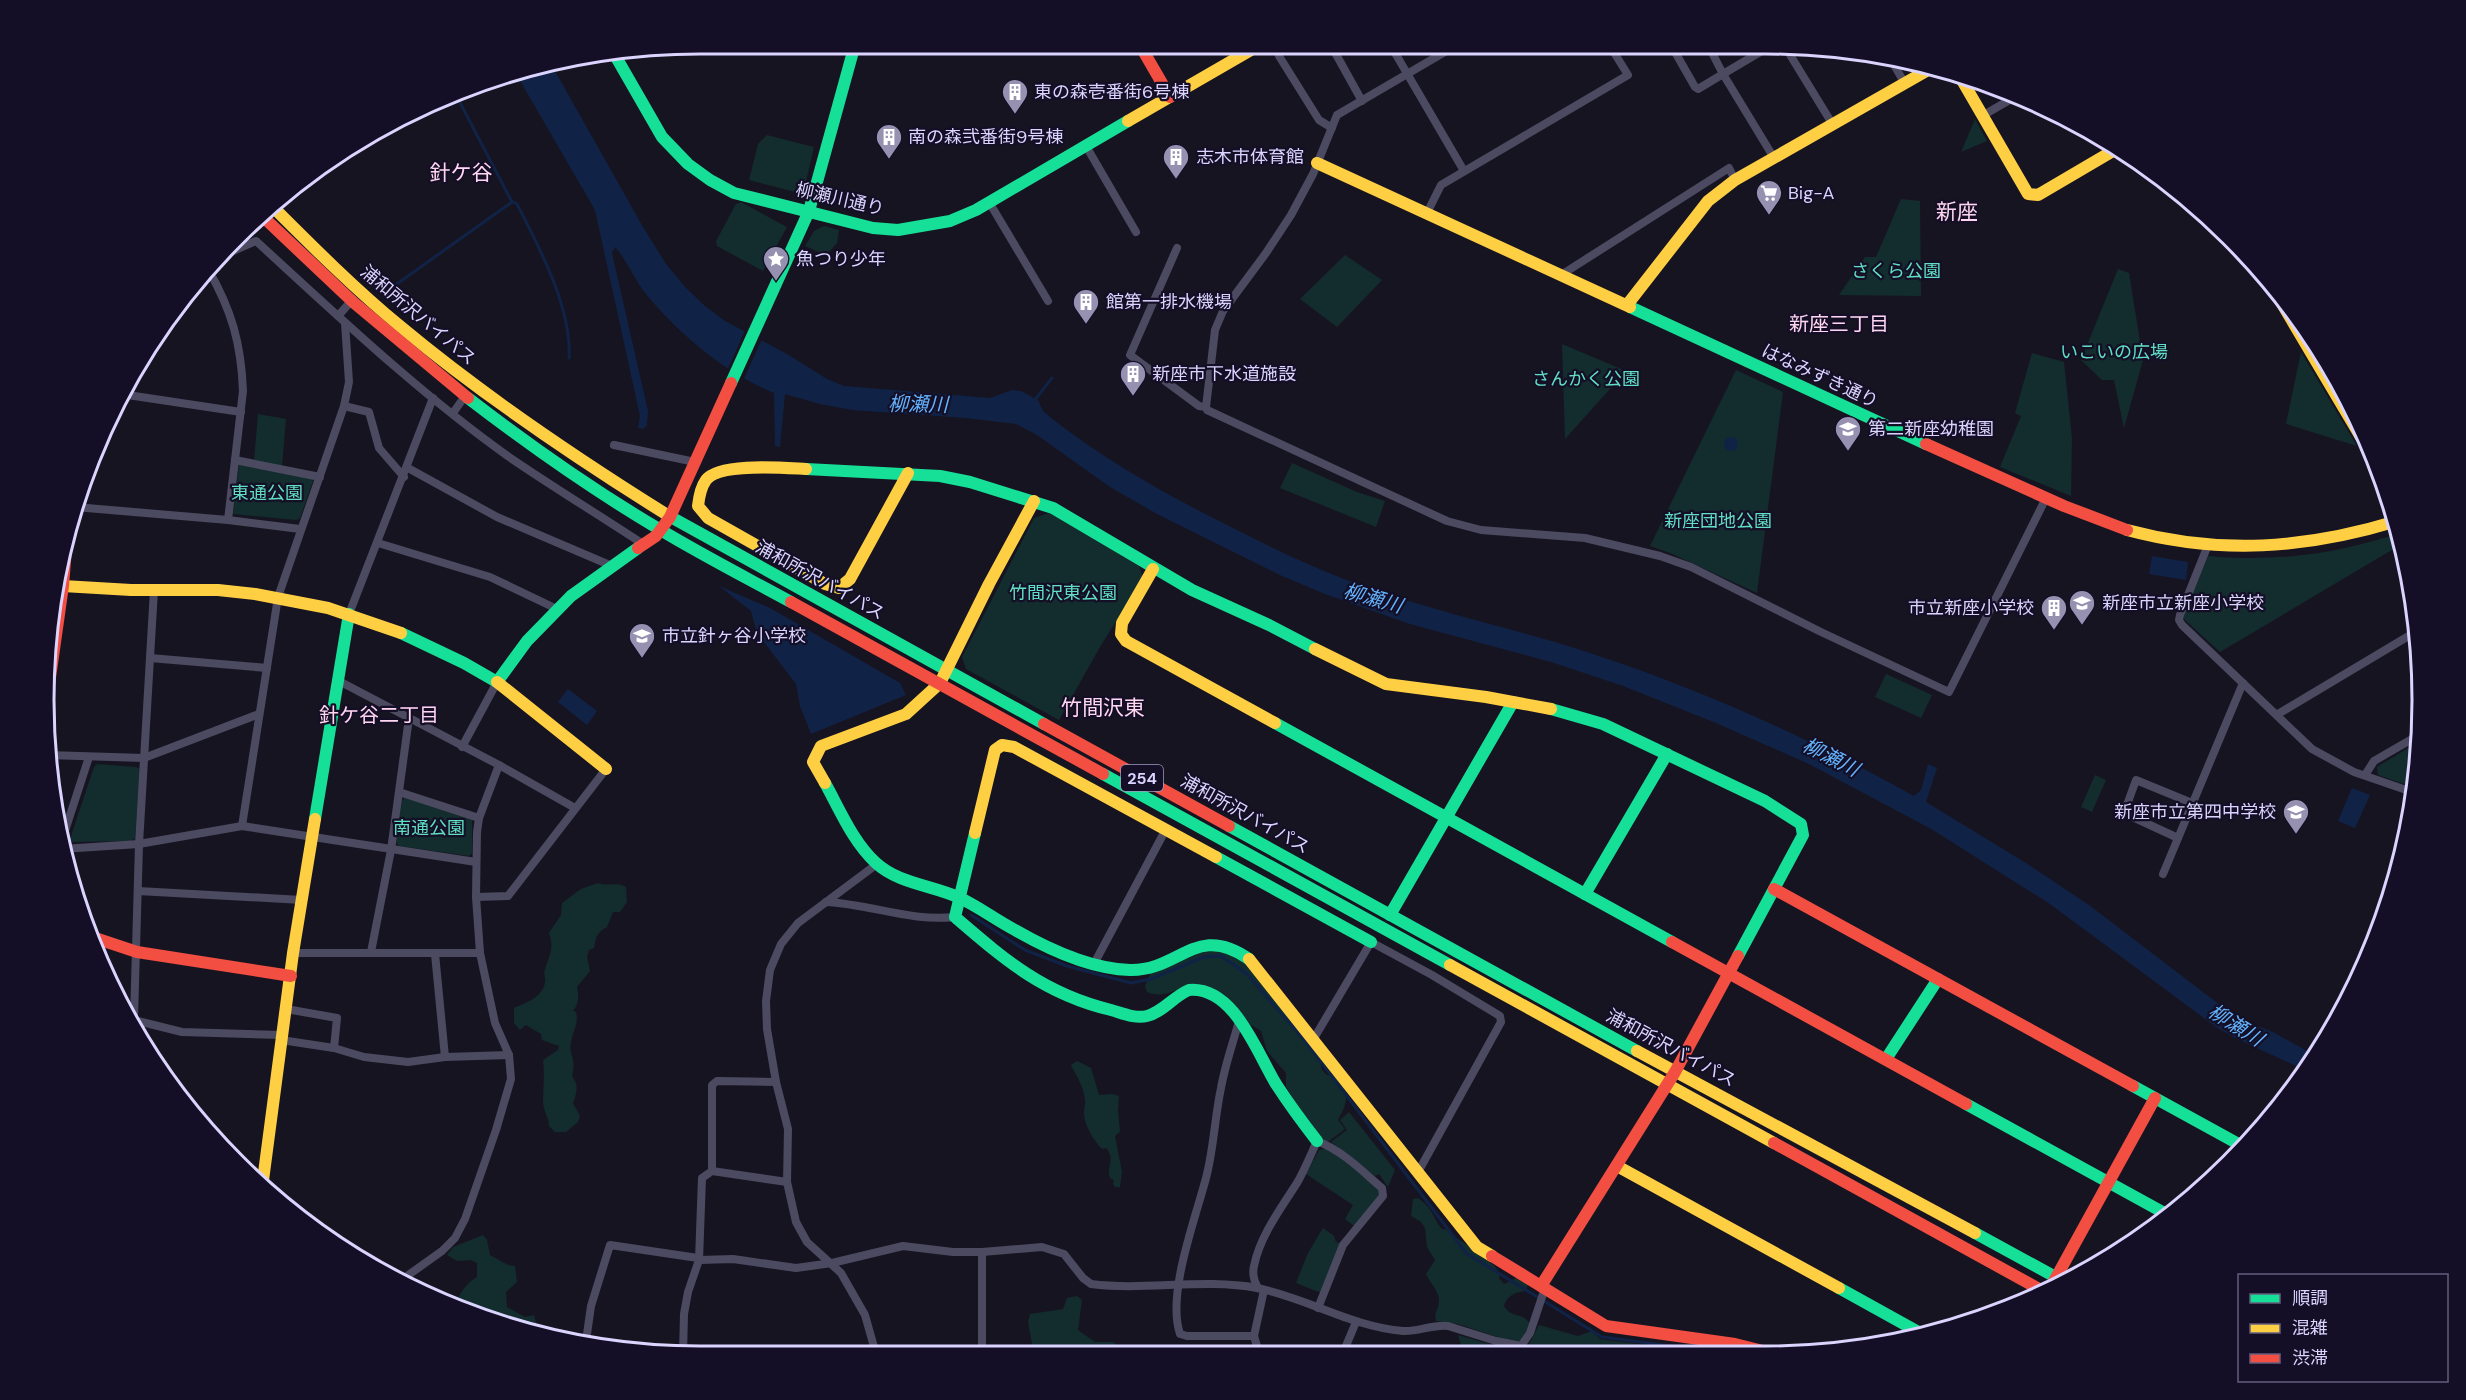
<svg xmlns="http://www.w3.org/2000/svg" width="2466" height="1400" font-family="'DM Sans','Noto Sans JP',sans-serif">
<rect width="100%" height="100%" fill="#171421"/>
<g fill="#132c2d">
<polygon points="1975,119 1987,141 1961,152"/>
<polygon points="767,135 814,147 805,186 795,192 749,180 758,144"/>
<polygon points="1901,199 1920,201 1921,296 1839,295 1865,257 1876,257"/>
<polygon points="741,202 787,227 763,271 717,246 716,241 736,204"/>
<polygon points="824,226 839,230 837,243 828,253 819,252 805,246 814,231"/>
<polygon points="1345,255 1382,280 1337,327 1300,299"/>
<polygon points="2118,269 2129,273 2143,360 2124,428 2114,380 2102,380 2081,360"/>
<polygon points="1562,344 1626,371 1565,439"/>
<polygon points="2301,352 2357,446 2286,424"/>
<polygon points="2032,353 2064,362 2072,438 2071,496 2000,467 2021,416 2015,413"/>
<polygon points="1736,370 1783,392 1757,593 1670,553 1650,546"/>
<polygon points="258,414 286,419 282,466 254,461"/>
<polygon points="1292,463 1357,492 1385,501 1376,527 1280,488"/>
<polygon points="239,464 312,478 313,481 300,518 296,520 233,514"/>
<polygon points="1049,513 1071,524 1139,566 1143,578 1100,647 1059,720 966,669 962,657 1034,518"/>
<path d="M2400,532L2402,544L2220,652L2185,620L2183,616L2208,556C2262,561 2316,557 2369,542C2379,539 2391,537 2400,532Z"/>
<polygon points="1886,674 1932,695 1921,718 1875,697"/>
<polygon points="2418,742 2416,788 2378,775 2377,767"/>
<polygon points="97,764 136,767 140,769 135,838 131,841 72,842 70,839 94,767"/>
<polygon points="2095,775 2106,780 2092,812 2081,807"/>
<polygon points="405,798 472,818 472,853 469,856 399,846 396,842 402,800"/>
<path d="M598,883C608,887 616,881 626,887L627,902L620,912H613L607,927C597,932 596,937 594,948L589,950L587,957L590,971L577,987C579,996 579,1004 573,1011L576,1012C579,1023 573,1031 571,1042C568,1054 577,1058 572,1076C579,1085 577,1092 573,1103L580,1116L578,1122L566,1132H555L549,1126C549,1118 544,1112 543,1103C543,1089 545,1075 543,1060L558,1050L559,1046L542,1040L541,1034L526,1025L520,1030L514,1023V1008C526,1003 543,997 545,982C546,977 543,974 545,969C550,954 554,948 549,933L561,915L562,903L581,889Z"/>
<path d="M1202,950H1221L1245,961L1319,1056L1322,1070L1327,1075L1336,1076C1349,1094 1349,1100 1338,1120L1345,1129L1321,1147L1316,1148L1309,1124L1286,1087V1073L1267,1051L1261,1031L1186,986C1172,992 1161,998 1147,992L1145,986L1151,972Z"/>
<path d="M1077,1061L1091,1068L1099,1095L1112,1094L1119,1096L1118,1112L1120,1132L1115,1136L1122,1172L1120,1187H1115L1113,1184L1114,1180L1110,1178C1106,1167 1116,1158 1106,1148L1102,1149C1094,1141 1085,1126 1084,1115C1083,1110 1086,1105 1085,1101C1085,1088 1076,1076 1071,1065Z"/>
<polygon points="1349,1112 1395,1170 1388,1187 1379,1174 1375,1176 1331,1142 1347,1130 1340,1120"/>
<polygon points="1328,1148 1346,1160 1379,1190 1380,1194 1354,1226 1345,1219 1353,1205 1306,1174 1319,1150"/>
<path d="M1418,1198C1435,1211 1431,1215 1442,1229C1451,1229 1451,1234 1458,1239C1473,1249 1490,1257 1500,1274L1499,1278L1504,1284L1518,1277L1528,1284L1526,1291C1516,1292 1507,1295 1504,1306C1511,1319 1526,1312 1530,1325L1523,1340L1516,1343L1458,1324L1436,1321C1434,1313 1438,1310 1439,1302C1440,1292 1430,1283 1426,1274L1435,1260L1427,1247L1425,1228L1421,1222L1411,1216L1413,1199Z"/>
<polygon points="1323,1228 1334,1236 1336,1242 1340,1243 1321,1293 1296,1283 1308,1253"/>
<path d="M483,1235L487,1240L490,1255L508,1265L515,1266L517,1282L506,1292L507,1307L525,1317L534,1315L538,1329L532,1330L528,1325C514,1327 487,1321 475,1315L476,1310L459,1305L457,1301C461,1291 468,1282 477,1277V1263L471,1260L457,1261L447,1255L453,1247Z"/>
<polygon points="1077,1296 1082,1300 1078,1330 1095,1342 1113,1342 1121,1349 1142,1353 1034,1354 1028,1322 1030,1314 1063,1309 1067,1298"/>
<polygon points="1539,1325 1578,1336 1592,1331 1600,1339 1683,1350 1463,1352 1458,1335 1517,1352 1527,1348"/>
</g>
<g fill="#102346">
<path d="M551,64L643,227L666,264L685,287L705,306L725,321L787,354L827,379L844,386L990,398L1012,390L1021,391L1038,400L1043,411L1050,417C1106,461 1165,494 1229,526C1278,551 1328,575 1381,592C1449,615 1519,630 1587,652C1700,689 1810,738 1914,796L1921,790L1928,764L1937,768L1926,802L2026,863L2089,905L2220,1005L2245,1021L2273,1032L2314,1055L2303,1069L2235,1038L2216,1027L2050,904L1933,830L1809,764L1716,723L1623,686L1551,662L1410,624L1325,594L1282,576L1157,514L1110,487L1037,435L1016,424L966,418L852,410L820,404L785,394L780,447L775,446L774,393C725,373 679,334 646,294C634,279 627,260 615,247L612,253L648,411L647,425L643,429L638,428L640,416L595,210L515,72Z"/>
<circle cx="1731" cy="444" r="7"/>
<polygon points="2152,556 2188,562 2186,580 2149,574"/>
<polygon points="719,586 770,608 900,683 906,695 811,734 800,706 796,684 757,633 751,611"/>
<polygon points="568,689 597,711 587,725 558,702"/>
<polygon points="2352,788 2370,795 2355,828 2338,821"/>
</g>
<polygon fill="#171421" points="746,328 763,337 743,381 727,371"/>
<g fill="none" stroke-linecap="round" stroke-linejoin="round">
<g stroke="#102346" stroke-width="3">
<path d="M513,202L517,204C539,247 572,308 569,358"/>
<polyline points="398,305 387,291 512,202 455,93"/>
<polyline points="1034,401 1052,378"/>
<polyline points="971,915 1025,950 1067,966 1131,983 1151,979 1204,957 1221,956 1247,974 1305,1041 1466,1253 1602,1337 1711,1351"/>
</g>
<g stroke="#4b4a61" stroke-width="8">
<polyline points="1671,45 1695,87 1698,89 1723,74 1774,158"/>
<polyline points="1708,45 1723,74 1772,45"/>
<polyline points="1784,45 1833,125"/>
<polyline points="1391,46 1464,171"/>
<polyline points="1332,47 1362,101"/>
<polyline points="1279,56 1319,120 1332,128"/>
<polyline points="1890,58 1904,82"/>
<polyline points="1982,116 2013,98"/>
<polyline points="1086,146 1136,232"/>
<polyline points="989,202 1048,301"/>
<polyline points="1427,213 1441,185 1628,75 1610,46"/>
<polyline points="1177,248 1130,355 1199,406 1206,407 1207,410 1447,521 1481,530 1585,538 1660,556 1691,567 1821,632 1949,692 2046,498"/>
<path d="M217,258L256,241C338,316 419,393 509,457C553,487 599,515 643,544"/>
<path d="M208,269C232,311 241,343 243,391L228,520"/>
<polyline points="1561,275 1729,168 1735,180"/>
<polyline points="338,316 353,299"/>
<polyline points="121,394 241,412"/>
<polyline points="344,406 369,412 379,448 404,477"/>
<polyline points="1206,407 1215,330 1223,311 1266,253 1291,215 1313,174 1337,115 1455,46"/>
<polyline points="453,413 465,396"/>
<polyline points="614,445 695,462"/>
<polyline points="235,460 320,477"/>
<polyline points="408,468 497,517 612,566"/>
<polyline points="75,507 228,520 300,529"/>
<polyline points="378,543 490,577 557,609"/>
<polyline points="2208,545 2180,615 2179,620 2182,625 2312,749 2354,772 2415,793"/>
<polyline points="349,614 433,398"/>
<polyline points="150,658 267,668"/>
<polyline points="337,680 499,765 479,818 477,832 476,897 480,953 495,1023 509,1055 511,1079 496,1130 465,1219 455,1238 442,1251 400,1281"/>
<polyline points="2278,714 2417,631"/>
<polyline points="462,747 497,682"/>
<polyline points="47,755 144,758 259,714"/>
<polyline points="499,765 575,808"/>
<polyline points="2365,775 2374,761 2419,735"/>
<polyline points="399,792 479,818"/>
<polyline points="242,826 278,597 344,406 349,382 345,323"/>
<polyline points="2178,838 2124,813 2136,780 2192,803"/>
<polyline points="61,843 89,757"/>
<polyline points="62,849 139,844 242,826 476,862"/>
<polyline points="2163,874 2243,683"/>
<polyline points="138,891 302,900"/>
<polyline points="476,897 508,896 606,769"/>
<path d="M826,902C870,904 911,922 955,917"/>
<polyline points="371,952 391,850 409,718"/>
<polyline points="293,953 480,953"/>
<polyline points="435,954 445,1057"/>
<polyline points="1095,962 1166,829"/>
<polyline points="286,1009 337,1018 334,1048"/>
<polyline points="126,1018 182,1032 282,1035"/>
<polyline points="134,1019 139,844 154,590"/>
<path d="M1239,1021C1233,1043 1225,1065 1221,1088C1215,1116 1214,1145 1207,1174C1197,1215 1166,1293 1180,1334L1187,1336H1254"/>
<polyline points="281,1040 334,1048 364,1057 408,1062 445,1057 509,1055"/>
<polyline points="1313,1040 1371,942 1432,975 1500,1016 1501,1022 1417,1174"/>
<polyline points="712,1171 712,1085 717,1081 776,1082"/>
<polyline points="982,1252 982,1354"/>
<path d="M699,1260L733,1259L796,1268L832,1263L903,1246L953,1252H982L1042,1247L1064,1254L1083,1278L1091,1284C1146,1291 1203,1278 1257,1288C1305,1297 1352,1327 1403,1331C1418,1332 1433,1324 1448,1326L1496,1341L1521,1346L1530,1333L1545,1288"/>
<path d="M1258,1288C1254,1281 1252,1274 1254,1266C1260,1236 1281,1208 1297,1183C1305,1169 1311,1154 1317,1141C1343,1151 1362,1171 1382,1188L1383,1196L1343,1245L1318,1308"/>
<polyline points="586,1341 591,1306 610,1245 698,1258"/>
<polyline points="1259,1353 1254,1336 1264,1290"/>
<polyline points="1343,1353 1356,1322"/>
<polyline points="876,1354 865,1315 841,1273 807,1242 796,1222 787,1182 788,1129 776,1082 767,1029 766,1001 770,970 781,944 798,923 877,864"/>
<polyline points="683,1355 684,1314 688,1292 699,1260 702,1178 712,1171 787,1182"/>
</g>
<g stroke="#16e098" stroke-width="12">
<polyline points="612,50 662,137 688,164 710,180 734,193 873,228 898,230 950,221 976,210 1128,121"/>
<polyline points="1630,307 1926,444"/>
<polyline points="731,383 809,211 854,48"/>
<path d="M468,398C529,445 593,490 659,529C702,555 747,578 791,602"/>
<polyline points="806,469 940,476 970,482 1053,508 1192,590 1269,625 1315,649"/>
<polyline points="669,516 1044,724"/>
<polyline points="401,633 464,663 497,682 527,641 571,596 638,548"/>
<polyline points="1551,709 1603,724 1765,801 1801,824 1803,835 1738,956"/>
<polyline points="1275,723 1672,942"/>
<polyline points="1103,774 1450,965"/>
<path d="M825,783C840,810 853,842 876,863C899,884 932,885 960,898C979,907 996,920 1015,930C1048,949 1091,969 1130,970C1180,971 1196,922 1249,959"/>
<polyline points="315,819 349,614"/>
<polyline points="1229,826 1637,1051"/>
<path d="M975,833L955,917C1005,960 1044,994 1111,1010C1122,1013 1135,1019 1147,1016C1163,1012 1174,996 1189,990C1234,986 1257,1053 1276,1084C1289,1104 1303,1123 1317,1141"/>
<polyline points="1216,857 1371,942"/>
<polyline points="1585,894 1667,754"/>
<polyline points="1390,915 1513,702"/>
<polyline points="1886,1059 1938,979"/>
<polyline points="2133,1086 2244,1147"/>
<polyline points="1966,1104 2168,1215"/>
<polyline points="1975,1233 2061,1280"/>
<polyline points="1839,1288 1922,1334"/>
</g>
<g stroke="#ffcf43" stroke-width="12">
<polyline points="1959,75 2028,194 2038,195 2118,148"/>
<polyline points="1128,121 1256,47"/>
<polyline points="1317,163 1630,307"/>
<path d="M271,205C313,247 355,289 401,327C485,397 576,458 669,516"/>
<polyline points="2268,280 2371,454"/>
<polyline points="1627,305 1708,201 1735,180 1935,66"/>
<path d="M806,469C785,468 719,462 706,480C701,487 699,497 698,506L708,518L825,584L839,588L850,579L908,473"/>
<path d="M2127,530C2220,555 2305,549 2397,521"/>
<polyline points="1153,569 1122,623 1121,634 1126,641 1275,723"/>
<polyline points="63,586 131,590 218,590 255,594 328,608 401,633"/>
<polyline points="1315,649 1386,684 1486,697 1551,709"/>
<polyline points="497,682 606,769"/>
<polyline points="825,783 813,762 821,746 906,714 940,683 989,584 1034,501"/>
<polyline points="975,833 995,750 1002,745 1014,747 1216,857"/>
<polyline points="1249,959 1477,1247 1492,1256"/>
<polyline points="1450,965 1774,1143"/>
<polyline points="1637,1051 1975,1233"/>
<polyline points="1617,1166 1839,1288"/>
<polyline points="262,1188 293,953 315,819"/>
</g>
<g stroke="#f24e42" stroke-width="12">
<polyline points="1141,47 1170,97"/>
<polyline points="260,214 353,302 468,398"/>
<polyline points="1926,444 2064,506 2127,530"/>
<polyline points="638,548 656,536 670,517 731,383"/>
<polyline points="791,602 1103,774"/>
<polyline points="46,706 63,586 68,523"/>
<polyline points="1044,724 1229,826"/>
<polyline points="1774,889 2133,1086"/>
<polyline points="89,936 137,952 291,976"/>
<polyline points="1672,942 1966,1104"/>
<polyline points="1774,1143 2041,1290"/>
<polyline points="1492,1256 1606,1326 1735,1344 1763,1351"/>
<polyline points="2052,1285 2155,1098"/>
<polyline points="1541,1286 1675,1072 1738,956"/>
</g>
</g>
<defs>
<g id="building-pin" transform="scale(1.35)"><path d="M0 17L-7.5 6A9.5 9.5 0 1 1 7.5 6Z" fill="#9691b1" stroke="#140f26"/><path d="M-4-6H4V6H1V3H-1V6H-4ZM-2.5-4.3h1.7v1.8h-1.7ZM.8-4.3h1.7v1.8H.8ZM-2.5-1h1.7V.8h-1.7ZM.8-1h1.7V.8H.8Z" fill="#fff"/></g>
<g id="supermarket-pin" transform="scale(1.35)"><path d="M0 17L-7.5 6A9.5 9.5 0 1 1 7.5 6Z" fill="#9691b1" stroke="#140f26"/><path d="M-6-5.5h2.5l.6 2H6L4.5 2H-2.5L-4.4-4H-6ZM-1.5 3.2a1.3 1.3 0 1 0 .1 0ZM3 3.2a1.3 1.3 0 1 0 .1 0Z" fill="#fff"/></g>
<g id="sight-pin" transform="scale(1.35)"><path d="M0 17L-7.5 6A9.5 9.5 0 1 1 7.5 6Z" fill="#9691b1" stroke="#140f26"/><path d="M0-6L1.8-2.2L6-1.7L2.9 1.2L3.7 5.4L0 3.3L-3.7 5.4L-2.9 1.2L-6-1.7L-1.8-2.2Z" fill="#fff"/></g>
<g id="school-pin" transform="scale(1.35)"><path d="M0 17L-7.5 6A9.5 9.5 0 1 1 7.5 6Z" fill="#9691b1" stroke="#140f26"/><path d="M0-5L7-2L0 1L-7-2ZM-4 1L0 2.5L4 1V4Q0 6-4 4Z" fill="#fff"/></g>
</defs>
<g fill-rule="evenodd">
<use href="#building-pin" x="1015" y="92"/>
<use href="#building-pin" x="889" y="137"/>
<use href="#building-pin" x="1176" y="157"/>
<use href="#supermarket-pin" x="1769" y="193"/>
<use href="#sight-pin" x="776" y="259"/>
<use href="#building-pin" x="1086" y="302"/>
<use href="#building-pin" x="1133" y="374"/>
<use href="#school-pin" x="1848" y="429"/>
<use href="#school-pin" x="2082" y="603"/>
<use href="#building-pin" x="2054" y="608"/>
<use href="#school-pin" x="642" y="636"/>
<use href="#school-pin" x="2296" y="812"/>
</g>
<g text-anchor="middle" dominant-baseline="central" stroke-width="4.5" stroke-linejoin="round" paint-order="stroke">
<rect fill="#140f26" stroke="#9f99be" stroke-width="1.5" x="1121" y="765" width="42" height="26" rx="4.5"/>
<g font-size="16" font-weight="bold" fill="#dad4ff">
<text x="1142" y="778">254</text>
</g>
<g font-size="18" fill="#dad4ff" stroke="#140f26" text-anchor="start">
<text x="1034" y="92">東の森壱番街6号棟</text>
<text x="908" y="137">南の森弐番街9号棟</text>
<text x="1196" y="157">志木市体育館</text>
<text x="1788" y="193">Big-A</text>
<text x="796" y="259">魚つり少年</text>
<text x="1106" y="302">館第一排水機場</text>
<text x="1152" y="374">新座市下水道施設</text>
<text x="1868" y="429">第二新座幼稚園</text>
<text x="2102" y="603">新座市立新座小学校</text>
<text x="2034" y="608" text-anchor="end">市立新座小学校</text>
<text x="662" y="636">市立針ヶ谷小学校</text>
<text x="2276" y="812" text-anchor="end">新座市立第四中学校</text>
</g>
<g font-size="18" fill="#dad4ff" stroke="#140f26">
<text transform="translate(840 199) rotate(13)">柳瀬川通り</text>
<text transform="translate(418 315) rotate(40)">浦和所沢バイパス</text>
<text transform="translate(1820 376) rotate(25)">はなみずき通り</text>
<text transform="translate(820 580) rotate(29)">浦和所沢バイパス</text>
<text transform="translate(1245 814) rotate(29)">浦和所沢バイパス</text>
<text transform="translate(1671 1048) rotate(28)">浦和所沢バイパス</text>
</g>
<g font-size="18" fill="#60dfc3" stroke="#140f26">
<text x="1896" y="271">さくら公園</text>
<text x="2114" y="352">いこいの広場</text>
<text x="1586" y="379">さんかく公園</text>
<text x="267" y="493">東通公園</text>
<text x="1718" y="521">新座団地公園</text>
<text x="1063" y="593">竹間沢東公園</text>
<text x="429" y="828">南通公園</text>
</g>
<g font-size="20" fill="#ffd6ef" stroke="#140f26">
<text x="1839" y="324">新座三丁目</text>
<text x="379" y="715">針ケ谷二丁目</text>
</g>
<g font-size="20" font-style="italic" fill="#63b2fd" stroke="#140f26">
<text transform="translate(918 404) rotate(1)">柳瀬川</text>
<text transform="translate(1373 598) rotate(16)">柳瀬川</text>
<text transform="translate(1831 757) rotate(27)">柳瀬川</text>
<text transform="translate(2236 1025) rotate(32)">柳瀬川</text>
</g>
<g font-size="21" fill="#ffd6ef" stroke="#140f26">
<text x="461" y="173">針ケ谷</text>
<text x="1957" y="212">新座</text>
<text x="1103" y="708">竹間沢東</text>
</g>
</g>
<path d="M0 0H2466V1400H0ZM700 54H1766A646 646 0 0 1 2412 700V700A646 646 0 0 1 1766 1346H700A646 646 0 0 1 54 700V700A646 646 0 0 1 700 54Z" fill="#140f26" fill-rule="evenodd"/>
<path fill="none" stroke="#dad4ff" stroke-width="3" d="M700 54H1766A646 646 0 0 1 2412 700V700A646 646 0 0 1 1766 1346H700A646 646 0 0 1 54 700V700A646 646 0 0 1 700 54Z"/>
<rect x="2238" y="1274" width="210" height="108" fill="#140f26" stroke="#635e7d" stroke-width="1.5"/>
<rect x="2250" y="1294" width="30" height="9" fill="#16e098" stroke="#635e7d" stroke-width="1.5"/>
<text x="2292" y="1304" font-size="18" fill="#dad4ff">順調</text>
<rect x="2250" y="1324" width="30" height="9" fill="#ffcf43" stroke="#635e7d" stroke-width="1.5"/>
<text x="2292" y="1334" font-size="18" fill="#dad4ff">混雑</text>
<rect x="2250" y="1354" width="30" height="9" fill="#f24e42" stroke="#635e7d" stroke-width="1.5"/>
<text x="2292" y="1364" font-size="18" fill="#dad4ff">渋滞</text>
</svg>
